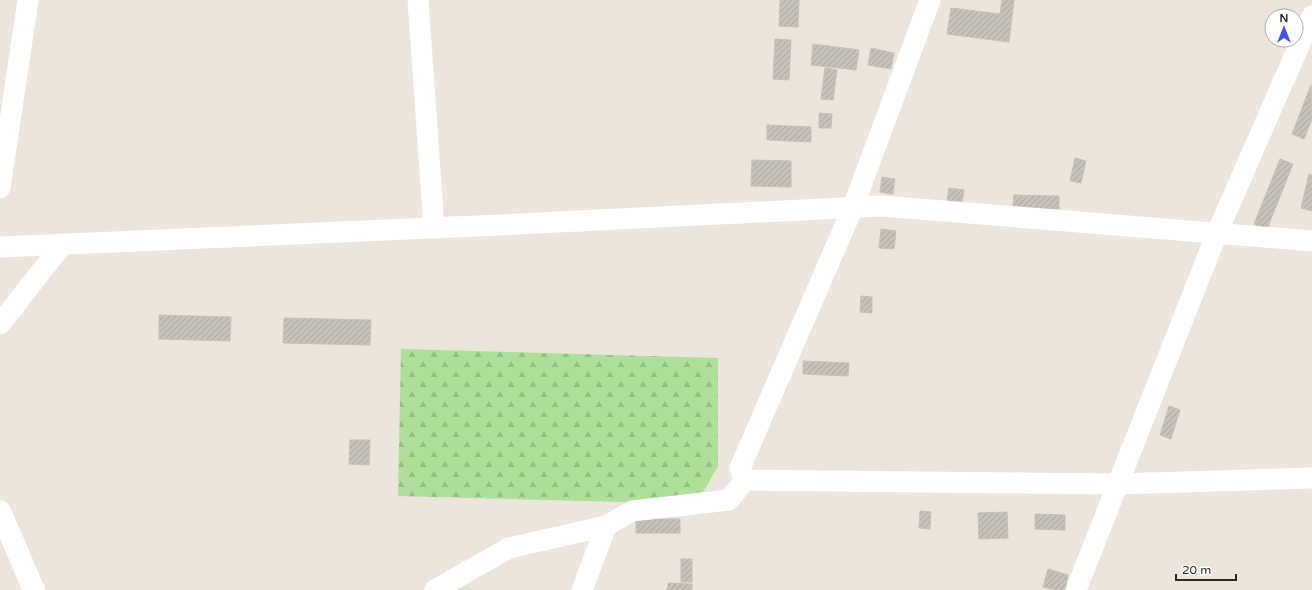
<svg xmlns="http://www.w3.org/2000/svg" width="1312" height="590" font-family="'Varela Round',sans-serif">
<defs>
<pattern id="forest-firs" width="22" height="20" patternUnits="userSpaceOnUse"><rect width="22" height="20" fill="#ade099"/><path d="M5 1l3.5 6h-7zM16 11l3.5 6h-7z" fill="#95c084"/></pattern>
<pattern id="building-hatch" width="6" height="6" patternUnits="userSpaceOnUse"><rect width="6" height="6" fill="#c6c2bb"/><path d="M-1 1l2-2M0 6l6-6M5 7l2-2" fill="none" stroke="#aaa7a1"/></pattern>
</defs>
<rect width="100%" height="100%" fill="#ebe5db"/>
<polygon fill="url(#forest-firs)" points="401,349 718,358 718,466 696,504 398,496"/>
<g fill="url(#building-hatch)" stroke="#c6c1b5">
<polygon points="780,0 799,0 798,27 779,26"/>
<polygon points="1002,0 1014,0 1009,42 947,34 951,8 1000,14"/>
<polygon points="775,39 791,40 789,80 773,79"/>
<polygon points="813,44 859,50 856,70 811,65"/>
<polygon points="871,48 894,53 891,69 868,65"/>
<polygon points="825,68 837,70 833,100 821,99"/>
<polygon points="1311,85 1312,119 1304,139 1292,134"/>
<polygon points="819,113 832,114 831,128 819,128"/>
<polygon points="767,125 811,127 811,142 767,140"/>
<polygon points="1075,158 1086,161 1081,183 1070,181"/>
<polygon points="1280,159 1293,164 1267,229 1254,224"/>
<polygon points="752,160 791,161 791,187 751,186"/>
<polygon points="1309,174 1312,175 1312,211 1301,208"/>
<polygon points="882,177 895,179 893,194 880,192"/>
<polygon points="949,188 964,190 962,203 947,201"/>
<polygon points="1014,195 1059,196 1059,209 1013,207"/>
<polygon points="881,229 896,231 894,249 879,248"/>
<polygon points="861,296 872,297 872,313 860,312"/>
<polygon points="159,315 231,317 230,341 159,339"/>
<polygon points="284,318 371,320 370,345 283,343"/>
<polygon points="803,361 849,363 848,376 803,374"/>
<polygon points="1169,406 1180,410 1171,439 1160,435"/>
<polygon points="350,440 370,440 369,465 349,464"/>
<polygon points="920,511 931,512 930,529 919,528"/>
<polygon points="1007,512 1008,538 979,539 978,513"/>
<polygon points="1035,514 1065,515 1065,530 1035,529"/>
<rect x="636" y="519" width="44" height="14"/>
<rect x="681" y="559" width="11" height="23"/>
<polygon points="1048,569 1068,575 1065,590 1055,590 1043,587"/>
<polygon points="668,583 692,584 692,590 667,590"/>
</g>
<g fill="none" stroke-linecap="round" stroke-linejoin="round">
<g stroke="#fff" stroke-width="21">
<polyline points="418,0 434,228"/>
<polyline points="930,0 853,207 740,468 745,480 1118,484 1312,478"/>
<polyline points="0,188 28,0"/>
<polyline points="0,247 499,225 882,206 1312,241"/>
<polyline points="0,324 62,245"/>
<polyline points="435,590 509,548 606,526 632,511 729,500 745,480"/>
<polyline points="582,590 606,526"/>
<polyline points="1076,590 1217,233 1312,16"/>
</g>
<polyline stroke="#fff" stroke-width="22" points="0,511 34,590"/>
</g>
<g transform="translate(1284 28)"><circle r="19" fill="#ffffff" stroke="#a9a9a9"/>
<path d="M0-3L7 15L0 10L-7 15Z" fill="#3f55f4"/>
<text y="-6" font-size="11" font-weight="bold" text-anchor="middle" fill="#292929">N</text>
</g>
<path d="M1176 574v6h60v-6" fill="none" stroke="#292929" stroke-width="2"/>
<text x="1182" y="574" font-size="12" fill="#292929" stroke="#ffffff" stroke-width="3" paint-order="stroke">20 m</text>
</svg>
